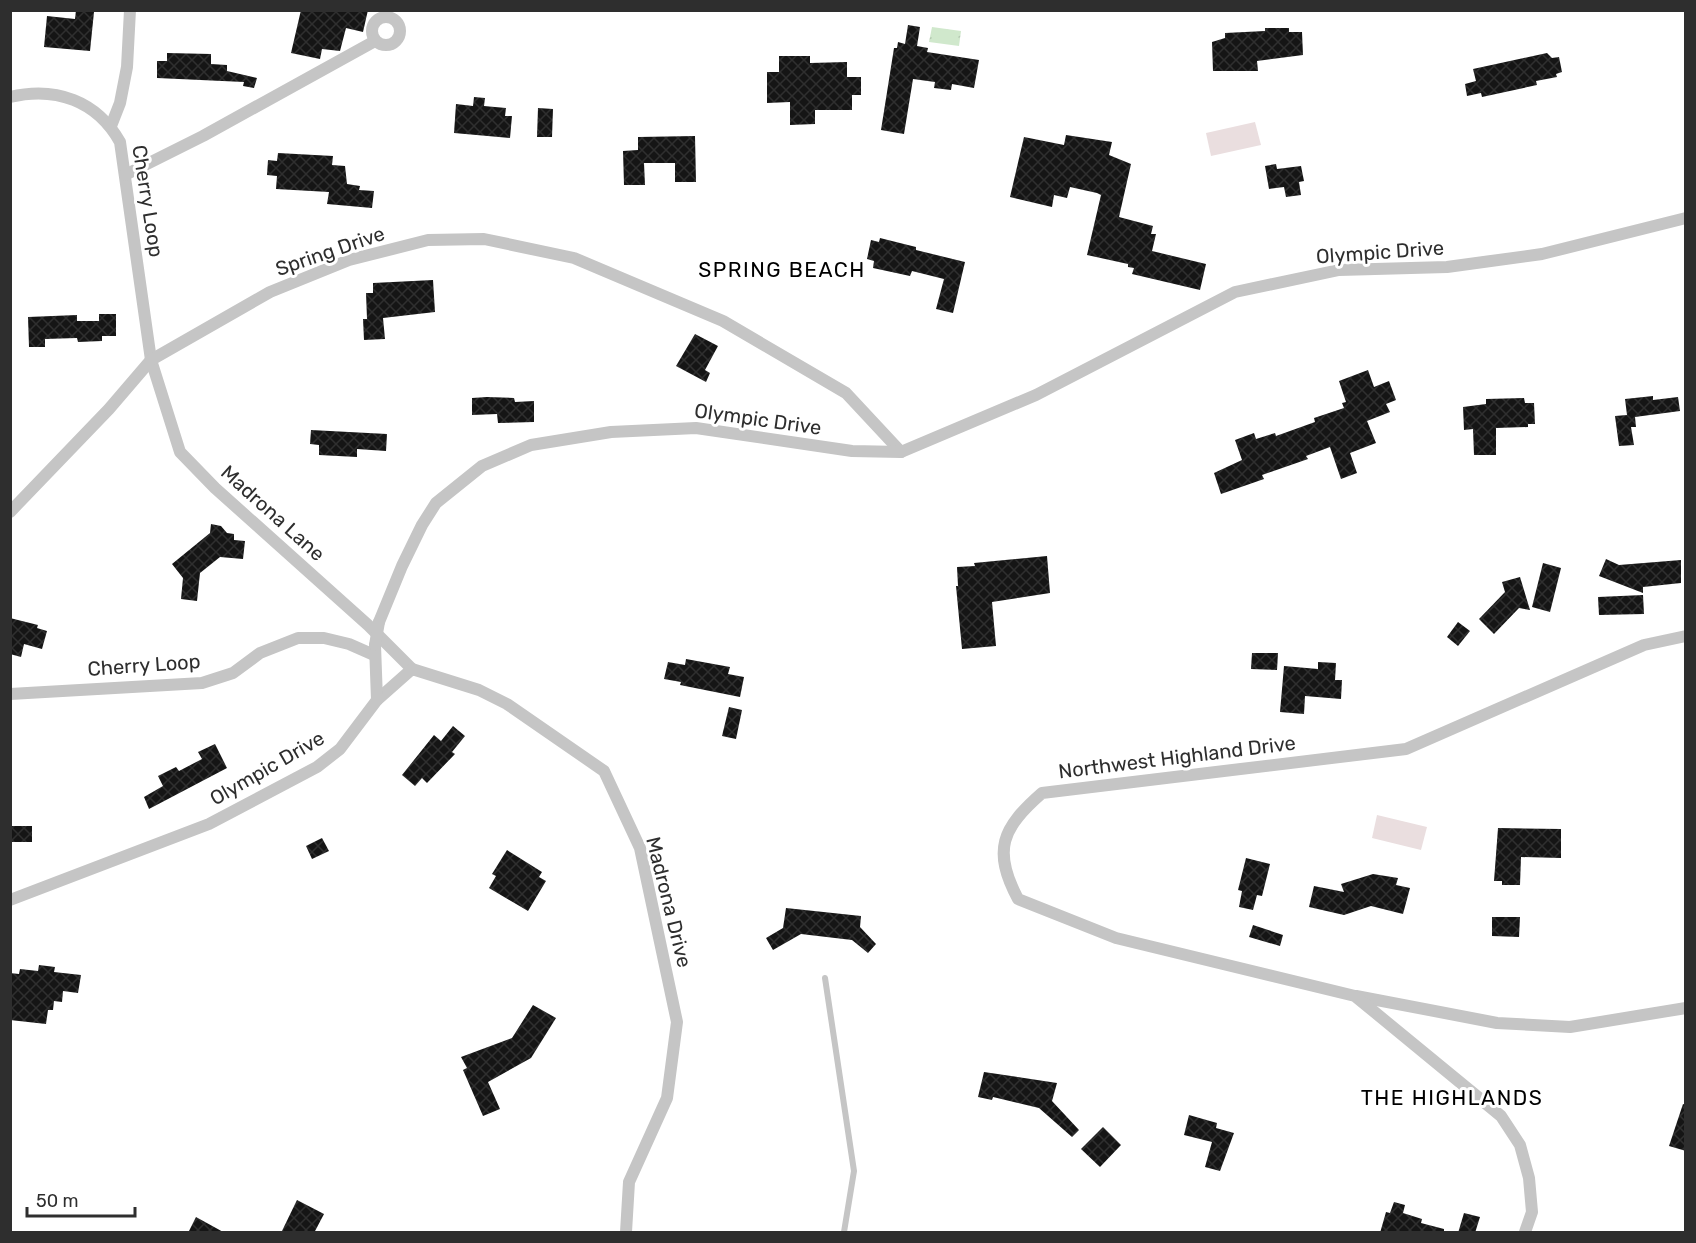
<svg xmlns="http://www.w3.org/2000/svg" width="1696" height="1243" font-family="Rubik,sans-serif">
<defs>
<pattern id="water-ripples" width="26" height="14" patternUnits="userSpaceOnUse" patternTransform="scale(1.5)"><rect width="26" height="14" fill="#d0e8cc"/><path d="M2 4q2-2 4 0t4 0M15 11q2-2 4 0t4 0" fill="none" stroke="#b3c7b0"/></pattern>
<pattern id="building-cross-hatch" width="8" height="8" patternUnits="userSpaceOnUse" patternTransform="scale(1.5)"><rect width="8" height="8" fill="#151515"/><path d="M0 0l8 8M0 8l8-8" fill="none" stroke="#2f2f2f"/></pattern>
</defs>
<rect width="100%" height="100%" fill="#fff"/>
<g fill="#eadedf">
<polygon points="1255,122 1261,145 1211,156 1206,133"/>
<polygon points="1377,815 1427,827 1421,850 1372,838"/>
</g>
<polygon fill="url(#water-ripples)" points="932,27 961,31 959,46 929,42"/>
<g fill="url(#building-cross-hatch)">
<polygon points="76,10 94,12 90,51 44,47 47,16 75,19"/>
<polygon points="301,10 368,10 363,32 346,28 340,51 322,49 320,59 291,53"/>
<polygon points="908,25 920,27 917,46 928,48 927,52 979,60 974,88 952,84 951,90 934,88 935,82 913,79 904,134 881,130 894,48 897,48 898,42 905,44"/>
<polygon points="1265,28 1289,28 1289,32 1302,32 1303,55 1257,61 1258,71 1213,71 1212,42 1225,38 1225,33 1265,31"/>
<polygon points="167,53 211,54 211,64 227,65 227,71 257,78 254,88 243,86 244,82 157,78 157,61 167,61"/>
<polygon points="1547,53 1552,58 1559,57 1562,72 1556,74 1557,77 1536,81 1537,85 1482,97 1481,93 1467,96 1465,84 1476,81 1473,69"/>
<polygon points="779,56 810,56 810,63 847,62 847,77 861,77 861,95 852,95 852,110 815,110 815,124 790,125 790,102 767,103 767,72 779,72"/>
<polygon points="474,97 485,98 484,106 506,108 505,116 512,116 510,138 454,133 456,104 473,106"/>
<polygon points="538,108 553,109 552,137 537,137"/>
<polygon points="1066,135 1112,142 1109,155 1131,164 1119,217 1153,226 1151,234 1156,234 1152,251 1206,264 1200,290 1132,274 1134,268 1128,267 1128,264 1087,255 1101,195 1097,193 1070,187 1067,198 1054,195 1052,207 1010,197 1024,137 1064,145"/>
<polygon points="695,136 696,182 675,182 675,163 644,163 645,185 624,185 623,151 638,150 638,137"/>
<polygon points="278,153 333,156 332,165 345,166 347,184 360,186 359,190 374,191 372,208 327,204 329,192 276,189 277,176 267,175 268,160 277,161"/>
<polygon points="1276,164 1277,169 1301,166 1304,181 1299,182 1301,195 1286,197 1284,187 1269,189 1265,166"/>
<polygon points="880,238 916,247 916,250 965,262 953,313 936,309 944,279 912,271 910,276 873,268 874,261 867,259 871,240 879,242"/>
<polygon points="433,280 435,312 383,318 385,339 364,340 363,319 367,319 366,293 373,293 373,283"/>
<polygon points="99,314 116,314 116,336 102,336 102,341 78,342 77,338 45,339 45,347 29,347 28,317 77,315 77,321 99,321"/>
<polygon points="695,334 718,346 705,370 710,373 706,382 676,366"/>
<polygon points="1368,370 1374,387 1389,381 1396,400 1386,404 1390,412 1367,421 1376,443 1350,453 1357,473 1341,479 1330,447 1306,456 1308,459 1262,475 1264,479 1221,494 1214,473 1242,460 1235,440 1254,433 1256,439 1275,433 1276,436 1315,422 1314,418 1344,408 1342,403 1346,402 1339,381"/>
<polygon points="1653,396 1653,400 1678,397 1680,411 1635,417 1636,427 1631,427 1634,445 1619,446 1615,416 1627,415 1625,399"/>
<polygon points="487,397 514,398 515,402 534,401 534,422 498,423 497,414 472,415 472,398"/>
<polygon points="1524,398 1525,403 1534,403 1535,424 1528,424 1528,427 1496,428 1496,455 1474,455 1473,429 1464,430 1463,407 1486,404 1486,399"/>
<polygon points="311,430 387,434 386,451 357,449 357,457 319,455 319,445 310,444"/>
<polygon points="211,524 221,526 227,533 234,534 234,540 245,541 243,559 220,557 200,573 197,601 181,599 183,578 172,564 210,533"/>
<polygon points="1047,556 1050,593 992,602 996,646 962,649 956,586 958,586 957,567 975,566 974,563"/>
<polygon points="1606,559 1619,565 1681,560 1681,583 1643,587 1643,593 1599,576"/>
<polygon points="1543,563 1561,568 1550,612 1532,607"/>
<polygon points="1520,577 1530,610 1519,608 1494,634 1479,619 1505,592 1502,582"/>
<polygon points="1643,595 1644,614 1599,615 1598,597"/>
<polygon points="10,618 38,625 37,628 47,631 42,649 24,644 21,657 10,654"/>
<polygon points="1458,622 1470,631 1458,646 1447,637"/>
<polygon points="1252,653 1278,653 1277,670 1251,669"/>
<polygon points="686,659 730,667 728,674 744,677 740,697 680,685 681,682 664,679 668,662 685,665"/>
<polygon points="1318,662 1336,663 1335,680 1342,680 1341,699 1305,696 1304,714 1280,712 1284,666 1318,669"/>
<polygon points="729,707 742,710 736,739 722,736"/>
<polygon points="453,726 465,736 452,752 455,754 427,783 422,778 415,786 402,775 434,735 441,741"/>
<polygon points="215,744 227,768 149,809 144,797 163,786 158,776 176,767 179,771 202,759 198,752"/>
<rect x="10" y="826" width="22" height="16"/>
<polygon points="1498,828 1561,829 1561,858 1521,857 1520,885 1502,885 1502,881 1494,881"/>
<polygon points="322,838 329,851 312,859 306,846"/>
<polygon points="507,850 542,872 539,877 546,881 528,911 489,888 496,876 492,874"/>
<polygon points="1246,858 1270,864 1262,896 1257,895 1253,910 1239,907 1242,891 1238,890"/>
<polygon points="1373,874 1398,878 1396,885 1410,888 1403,914 1371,906 1344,915 1309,907 1314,886 1344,892 1341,884"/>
<polygon points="786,908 861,916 860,927 876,944 868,953 852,940 801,934 773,950 766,938 783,928"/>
<polygon points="1492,917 1520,917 1519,937 1492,936"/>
<polygon points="1253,925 1283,935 1280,946 1249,937"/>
<polygon points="39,965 55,967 54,972 81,975 78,993 63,991 62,1002 54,1001 53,1010 48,1010 46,1024 10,1020 10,973 19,974 20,969 38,971"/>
<polygon points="533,1005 556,1018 531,1058 488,1082 500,1109 483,1116 463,1070 467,1068 461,1057 512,1038"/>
<polygon points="984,1072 1057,1083 1052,1101 1079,1130 1072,1137 1039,1108 993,1097 992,1100 978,1097"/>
<polygon points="1683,1104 1686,1105 1686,1151 1669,1146"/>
<polygon points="1189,1115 1217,1123 1216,1128 1234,1133 1220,1171 1205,1167 1212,1142 1184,1135"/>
<polygon points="1103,1127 1121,1145 1100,1167 1081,1149"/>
<polygon points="297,1200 324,1214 314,1233 281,1233"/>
<polygon points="1394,1202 1405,1205 1403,1213 1422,1219 1421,1223 1444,1229 1444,1233 1380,1233 1386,1212 1390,1213"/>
<polygon points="1464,1213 1480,1217 1475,1233 1458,1233"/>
<polygon points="196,1217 225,1233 188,1233"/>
</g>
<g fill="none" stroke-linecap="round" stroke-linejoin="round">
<polyline stroke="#c5c5c5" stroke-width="6" points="825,978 854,1171 844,1232"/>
<g stroke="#c5c5c5" stroke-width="12">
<circle cx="386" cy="31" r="14"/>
<path d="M10,97C56,86 97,101 120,142L151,360L180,452L215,488L368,625L412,669"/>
<polyline points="111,126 120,103 127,67 130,10"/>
<polyline points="125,175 203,136 375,41"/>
<polyline points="10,512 109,409 151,360 270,292 349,260 428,240 484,239 574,258 723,321 846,393 901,452"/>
<polyline points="379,622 402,566 422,525 436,503 482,466 531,445 611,432 696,428 852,451 901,452 1036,395 1235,292 1339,270 1447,267 1542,254 1686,218"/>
<polyline points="10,694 202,683 233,673 260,653 298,638 324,638 349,644 374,655"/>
<polyline points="377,700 412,669 479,690 507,704 604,771 640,848 677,1022 667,1098 629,1182 626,1232"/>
<polyline points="10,900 209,824 317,767 340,749 377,700 375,645"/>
<polyline points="1356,996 1497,1023 1570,1027 1686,1008"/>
<path d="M1525,1232L1532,1212L1529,1178L1520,1145L1501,1116L1355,996L1116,938L1018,899C992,850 1002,828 1042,793L1406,749L1644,645L1686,636"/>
</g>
<polyline stroke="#c5c5c5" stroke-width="12" points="375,645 379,622"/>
</g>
<g text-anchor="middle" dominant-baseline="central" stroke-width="6" stroke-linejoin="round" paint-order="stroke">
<g font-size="20" fill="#2e2e2e" stroke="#fff">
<text transform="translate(148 201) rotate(81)">Cherry Loop</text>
<text transform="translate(330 251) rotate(-19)">Spring Drive</text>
<text transform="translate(1380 252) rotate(-4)">Olympic Drive</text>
<text transform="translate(758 419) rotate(8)">Olympic Drive</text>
<text transform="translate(273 513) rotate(42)">Madrona Lane</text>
<text transform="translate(144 665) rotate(-4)">Cherry Loop</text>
<text transform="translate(1177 757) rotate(-7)">Northwest Highland Drive</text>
<text transform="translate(267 768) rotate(-30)">Olympic Drive</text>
<text transform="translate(669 902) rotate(76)">Madrona Drive</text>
</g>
<g font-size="21" letter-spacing="1.5" fill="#000" stroke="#fff">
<text x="782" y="269">SPRING BEACH</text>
<text x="1452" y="1097">THE HIGHLANDS</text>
</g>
</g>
<rect width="1696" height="1243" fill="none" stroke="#2e2e2e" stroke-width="24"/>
<path d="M27 1207v9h108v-9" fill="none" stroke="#2e2e2e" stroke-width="3"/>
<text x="36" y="1207" font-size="18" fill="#2e2e2e" stroke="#ffffff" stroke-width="4.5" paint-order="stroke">50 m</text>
</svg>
